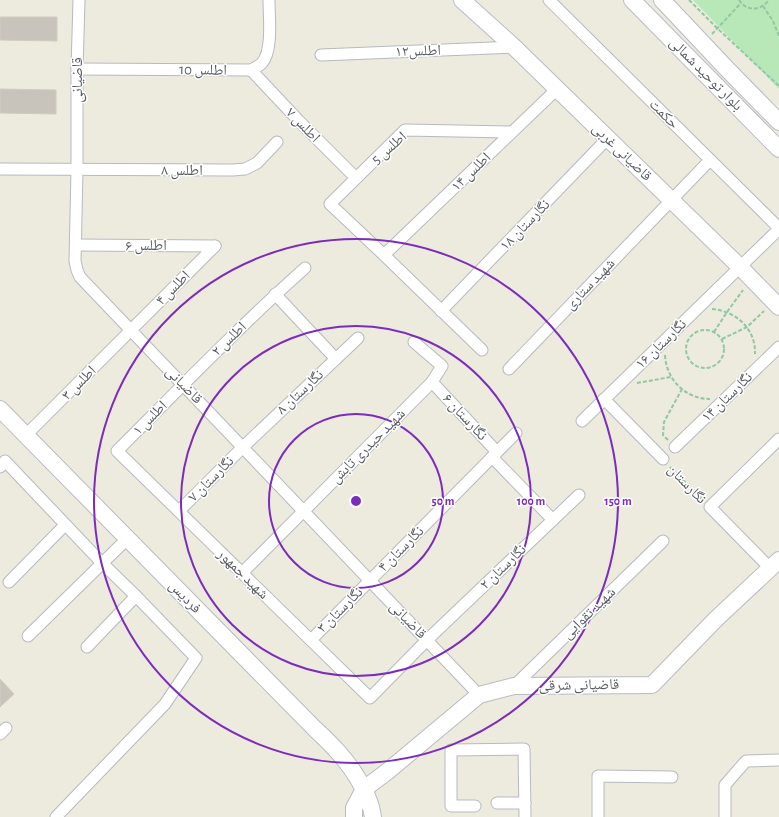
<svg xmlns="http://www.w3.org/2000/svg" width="779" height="817" font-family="'Alegreya Sans','Noto Naskh Arabic',sans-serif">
<rect width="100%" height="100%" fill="#edeade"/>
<polygon fill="#b8e7b8" points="693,0 779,0 779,89"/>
<g fill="#c8c4bc" stroke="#d2cbbc">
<polygon points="0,17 57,17 57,41 0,40"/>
<polygon points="0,89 56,90 56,114 0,113"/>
<polygon points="0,679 14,694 0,707"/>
</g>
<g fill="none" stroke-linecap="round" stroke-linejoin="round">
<g stroke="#b7babf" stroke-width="13">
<g id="street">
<polyline points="79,0 77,69 77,170 75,261 77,270 80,277 479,695"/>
<polyline points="549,0 779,228"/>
<polyline points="321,55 514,47"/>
<path d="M77,69L251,70C255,68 259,66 262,63C273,51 269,16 269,0"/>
<polyline points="251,70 299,121 356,178"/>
<polyline points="0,169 233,170 245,169 257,163 277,142"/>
<polyline points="76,245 215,246"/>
<polyline points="384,255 557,89"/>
<path d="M305,268C240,326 179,389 117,451L370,698L427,640L579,495"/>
<polyline points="275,294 336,359"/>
<polyline points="441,311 608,138"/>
<polyline points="482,350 384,255 330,204 405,130 512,132"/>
<polyline points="509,369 710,160"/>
<polyline points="432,382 497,452"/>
<polyline points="604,399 663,459"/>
<polyline points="582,421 779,229"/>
<polyline points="26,435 215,246"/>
<polyline points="675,447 779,347"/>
<polyline points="492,457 553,520"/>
<polyline points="0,467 5,461 102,563 136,596 196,658 165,704 56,817"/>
<polyline points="179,511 243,447 358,338"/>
<polyline points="771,569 710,507 779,439"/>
<polyline points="242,573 432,382 442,366 414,342"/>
<polyline points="9,582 65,525"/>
<polyline points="28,636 128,538"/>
<polyline points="311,640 516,433"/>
<polyline points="87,647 136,596"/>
<polyline points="514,686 663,541"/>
<polyline points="0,734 6,728"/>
<polyline points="497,803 525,803"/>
<polyline points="475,806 451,806 451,750 524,749 525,817"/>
<polyline points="598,817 598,776 672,777"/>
<polyline points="725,817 725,785 746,761 779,760"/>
</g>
</g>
<g stroke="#b8bcc2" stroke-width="18">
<g id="secondary">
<polyline points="462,0 514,47 740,267 779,307"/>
<polyline points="632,0 779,149"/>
<polyline points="662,0 728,70 779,122"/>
<path d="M0,409L315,729C337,749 355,769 367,796C370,803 372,809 373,817"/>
<polyline points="354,817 354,808 364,789 388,771 479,695 514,686 652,685 716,619 779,560"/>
</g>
</g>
<g stroke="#91c8a1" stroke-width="2" stroke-dasharray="4 2" stroke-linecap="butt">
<polyline points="689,0 717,28 779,86"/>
<path d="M739,0C747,12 760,11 769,0"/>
<polyline points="763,6 773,21 779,36"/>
<polyline points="712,34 741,3"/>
<path d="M712,309C736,311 756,329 755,354"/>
<circle cx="705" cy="349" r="19"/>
<polyline points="714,332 727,312 743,290"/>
<polyline points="722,339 747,327 764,311"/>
<path d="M665,355C666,379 685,399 710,399"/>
<polyline points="637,383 671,377"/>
<polyline points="668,440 663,435 664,422 682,389"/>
<polyline points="670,467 702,499"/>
</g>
<use href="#street" stroke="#fff" stroke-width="11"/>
<use href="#secondary" stroke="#fff" stroke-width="16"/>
</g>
<g fill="none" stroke="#7b2cbf" stroke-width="2">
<circle cx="356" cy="501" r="87"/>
<circle cx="356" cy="501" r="175"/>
<circle cx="356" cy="501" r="262"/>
</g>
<g text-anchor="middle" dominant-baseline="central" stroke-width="3" stroke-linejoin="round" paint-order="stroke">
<g font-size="15" fill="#585c61" stroke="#fff">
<text transform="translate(418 51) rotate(-2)">اطلس۱۲</text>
<text transform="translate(203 70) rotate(1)">اطلس 10</text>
<text transform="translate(706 74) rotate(45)">بلوار توحید شمالی</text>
<text transform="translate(77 80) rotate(-90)">قاضیانی</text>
<text transform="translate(664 114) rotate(45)">حکمت</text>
<text transform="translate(303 125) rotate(46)">اطلس ۷</text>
<text transform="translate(389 148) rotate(-41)">اطلس 5</text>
<text transform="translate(622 152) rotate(44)">قاضیانی غربی</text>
<text x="182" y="170">اطلس ۸</text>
<text transform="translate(471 172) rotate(-44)">اطلس ۱۴</text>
<text transform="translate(525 225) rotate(-46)">نگارستان ۱۸</text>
<text x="146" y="245">اطلس ۶</text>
<text transform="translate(590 284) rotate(-46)">شهید ستاری</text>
<text transform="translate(173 288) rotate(-45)">اطلس ۴</text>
<text transform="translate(229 339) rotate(-44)">اطلس ۲</text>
<text transform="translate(661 344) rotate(-44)">نگارستان ۱۶</text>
<text transform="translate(79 383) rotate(-45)">اطلس ۳</text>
<text transform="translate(184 385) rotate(46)">قاضیانی</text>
<text transform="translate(300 392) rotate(-43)">نگارستان ۸</text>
<text transform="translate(727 397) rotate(-44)">نگارستان ۱۴</text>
<text transform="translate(465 417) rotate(47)">نگارستان ۶</text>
<text transform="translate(150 418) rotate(-45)">اطلس ۱</text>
<text transform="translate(368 446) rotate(-45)">شهید حیدری تابش</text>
<text transform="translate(211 479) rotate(-45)">نگارستان ۷</text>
<text transform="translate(687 484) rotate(46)">نگارستان</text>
<text transform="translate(401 549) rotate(-45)">نگارستان ۴</text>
<text transform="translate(503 567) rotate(-44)">نگارستان ۲</text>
<text transform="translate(243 574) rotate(44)">شهید جمهور</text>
<text transform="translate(185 597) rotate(46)">فردیس</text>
<text transform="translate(340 610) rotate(-45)">نگارستان ۳</text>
<text transform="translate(589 613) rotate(-44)">شهید تقوایی</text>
<text transform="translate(408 620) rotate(46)">قاضیانی</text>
<text transform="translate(579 685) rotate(-1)">قاضیانی شرقی</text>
</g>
</g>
<circle cx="356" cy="501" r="6" fill="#7b2cbf" stroke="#fff" stroke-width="2"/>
<g font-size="12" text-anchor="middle" font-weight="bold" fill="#7b2cbf" stroke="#fff" stroke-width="3" stroke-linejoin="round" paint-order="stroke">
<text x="443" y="505">50 m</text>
<text x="531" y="505">100 m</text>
<text x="618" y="505">150 m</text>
</g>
</svg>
